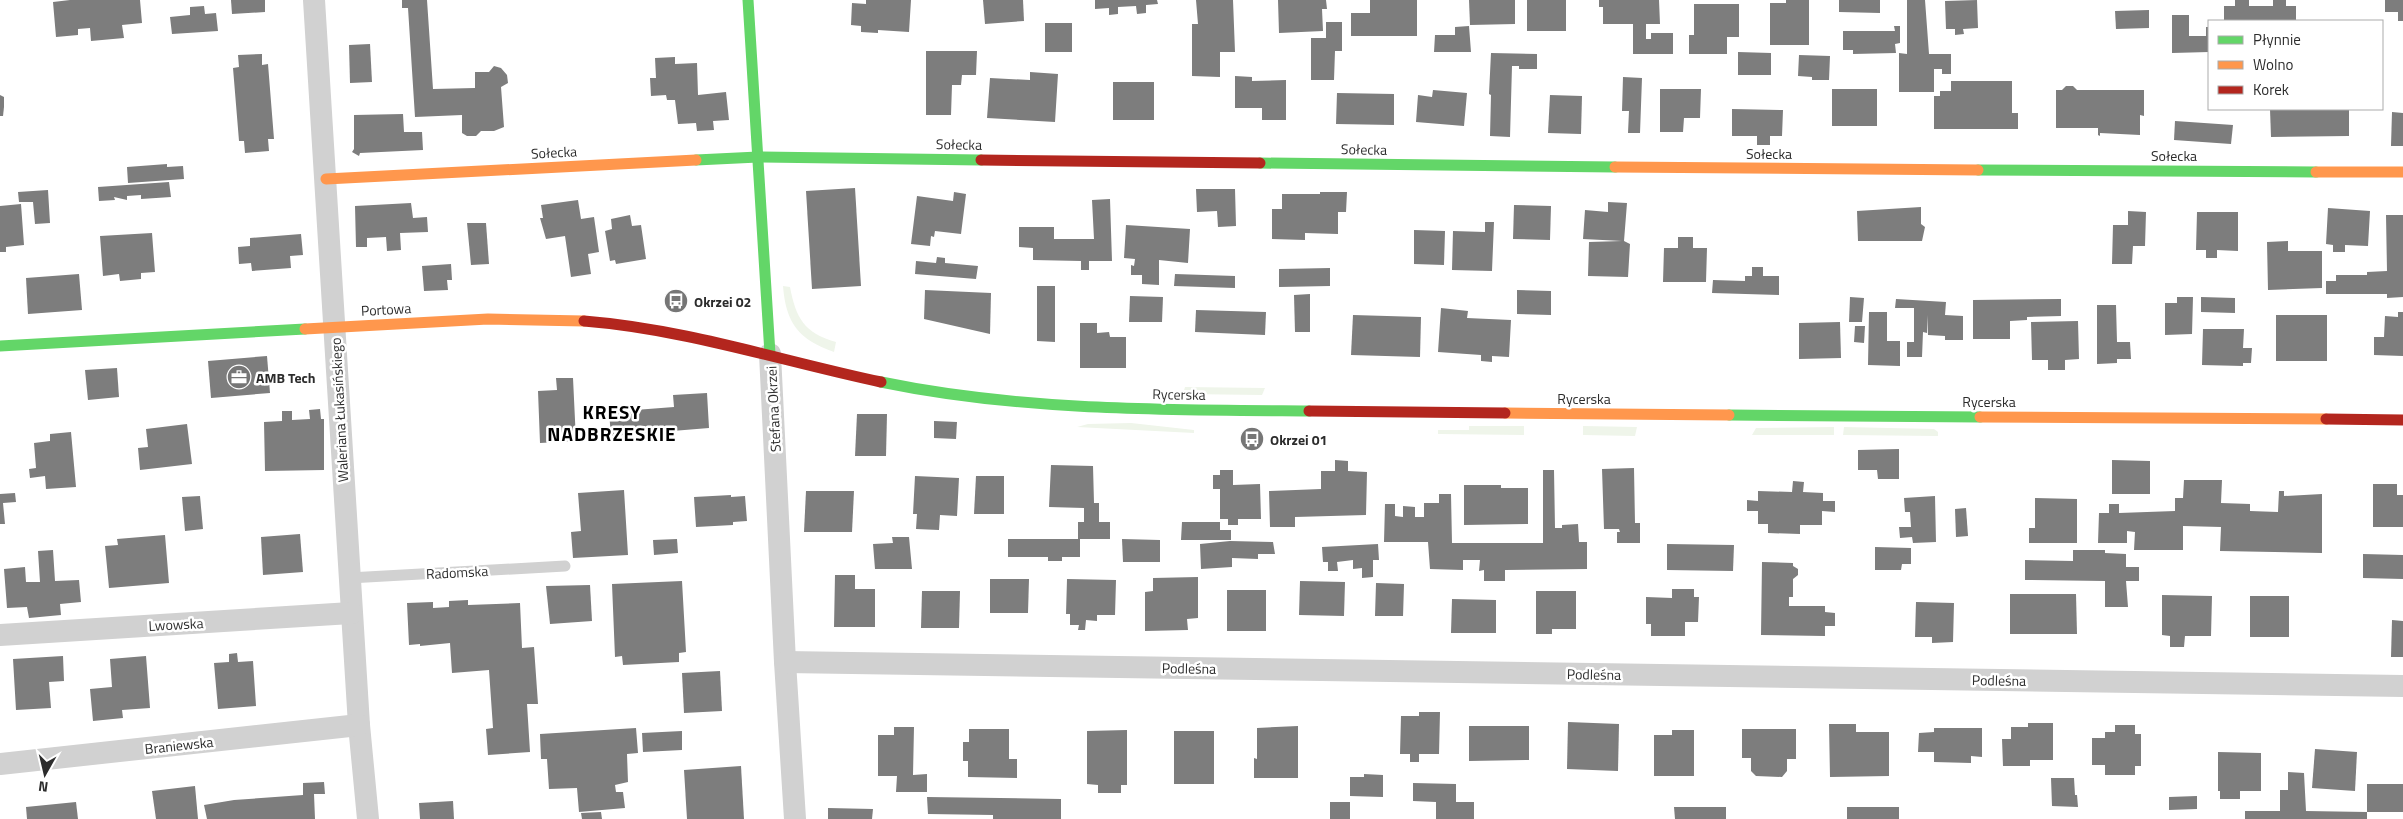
<svg xmlns="http://www.w3.org/2000/svg" width="2403" height="819" font-family="'Titillium Web',sans-serif">
<rect width="100%" height="100%" fill="#fff"/>
<g fill="#eff5ea">
<path d="M783,286L790,287C796,318 804,333 836,342L834,352C798,339 786,323 783,286Z"/>
<polygon points="1185,387 1265,388 1262,395 1183,394"/>
<polygon points="1131,423 1194,430 1194,433 1077,427 1088,424"/>
<polygon points="1469,426 1524,426 1524,435 1438,434 1438,430 1469,430"/>
<polygon points="1583,426 1637,427 1635,436 1583,435"/>
<polygon points="1834,427 1834,435 1752,435 1756,428"/>
<polygon points="1844,427 1934,429 1938,432 1938,436 1843,435"/>
</g>
<g fill="#7d7d7d">
<polygon points="70,0 140,0 142,23 122,25 124,38 91,41 90,28 78,29 78,35 56,37 53,2"/>
<polygon points="231,0 265,0 265,12 232,14"/>
<polygon points="402,0 427,0 433,89 475,88 475,72 489,72 494,66 501,68 507,75 508,83 501,87 504,127 494,131 481,131 476,136 467,136 462,133 462,115 415,117 408,8 402,8"/>
<polygon points="866,0 911,0 909,32 878,30 878,33 861,32 861,26 851,25 852,3 866,4"/>
<polygon points="983,0 1023,0 1024,21 985,24"/>
<polygon points="1095,0 1157,0 1158,4 1146,5 1146,13 1137,14 1136,6 1118,7 1118,14 1109,15 1109,8 1095,9"/>
<polygon points="1196,0 1233,0 1235,52 1220,52 1220,77 1192,76 1192,24 1198,24"/>
<polygon points="1278,0 1326,0 1327,9 1322,9 1323,31 1279,33"/>
<polygon points="1370,0 1417,0 1417,36 1351,36 1351,13 1370,13"/>
<polygon points="1469,0 1515,0 1515,24 1470,25"/>
<rect x="1527" y="0" width="39" height="31"/>
<polygon points="1599,0 1659,0 1660,24 1646,24 1646,39 1651,39 1651,33 1673,33 1673,54 1633,54 1633,24 1603,24 1603,7 1599,7"/>
<polygon points="1786,0 1809,0 1809,45 1770,45 1770,3 1786,3"/>
<polygon points="1839,0 1880,0 1880,13 1839,12"/>
<polygon points="1907,0 1925,0 1929,54 1951,54 1951,74 1942,74 1942,69 1934,69 1934,92 1899,92 1899,53 1907,54"/>
<polygon points="1977,0 1978,28 1963,29 1964,34 1955,35 1955,29 1946,29 1945,1"/>
<polygon points="2235,0 2249,0 2249,6 2273,6 2273,0 2286,0 2286,6 2296,6 2296,21 2224,21 2224,6 2235,6"/>
<polygon points="2385,0 2403,0 2403,21 2398,21 2398,12 2385,12"/>
<polygon points="1694,4 1739,4 1739,37 1727,37 1727,54 1689,54 1689,35 1694,35"/>
<polygon points="204,6 205,14 216,13 218,31 172,34 170,17 190,15 190,7"/>
<polygon points="2149,10 2149,28 2116,29 2115,11"/>
<polygon points="2172,15 2189,15 2189,36 2206,36 2206,27 2209,27 2209,52 2172,53"/>
<polygon points="1326,22 1342,22 1342,51 1335,51 1334,80 1311,80 1311,38 1326,38"/>
<rect x="1045" y="23" width="27" height="29"/>
<polygon points="1469,26 1471,52 1434,52 1435,35 1455,35 1455,27"/>
<polygon points="1894,26 1900,26 1900,43 1895,44 1896,53 1853,54 1853,50 1843,50 1843,31 1895,31"/>
<polygon points="370,44 372,82 350,83 349,45"/>
<polygon points="926,51 977,51 976,75 962,75 961,85 952,85 951,115 926,115"/>
<polygon points="1738,52 1771,53 1771,75 1738,75"/>
<polygon points="1491,53 1537,54 1537,69 1519,69 1519,66 1512,66 1510,137 1490,136 1491,95 1489,94"/>
<polygon points="262,54 262,65 268,64 274,139 268,139 269,151 245,153 244,141 239,141 233,68 239,67 238,55"/>
<polygon points="1799,55 1830,56 1829,80 1812,80 1812,77 1798,76"/>
<polygon points="675,57 675,64 697,63 698,95 726,92 729,120 713,121 714,130 697,131 696,123 678,124 675,100 667,100 666,95 651,96 650,78 656,78 655,58"/>
<polygon points="1030,72 1058,74 1055,122 987,118 990,78 1030,80"/>
<polygon points="1235,76 1252,77 1252,81 1286,80 1286,120 1262,120 1262,108 1235,108"/>
<polygon points="1623,77 1642,78 1640,133 1628,133 1629,111 1622,111"/>
<polygon points="1951,81 2012,81 2012,113 2018,113 2018,129 1934,129 1934,96 1940,96 1940,91 1951,91"/>
<rect x="1113" y="82" width="41" height="38"/>
<polygon points="2066,86 2073,86 2077,90 2144,90 2144,116 2140,115 2140,135 2100,133 2100,136 2098,135 2098,128 2056,128 2056,90 2062,90"/>
<polygon points="1660,89 1701,89 1700,118 1684,118 1683,132 1660,132"/>
<rect x="1832" y="89" width="45" height="37"/>
<polygon points="1433,90 1467,93 1464,126 1416,122 1418,95 1432,97"/>
<polygon points="1337,93 1394,94 1394,125 1336,124"/>
<polygon points="0,95 4,97 4,107 3,116 0,116"/>
<polygon points="1550,95 1582,96 1581,134 1548,133"/>
<polygon points="1732,109 1783,110 1782,136 1770,136 1770,145 1757,145 1757,136 1732,136"/>
<polygon points="2270,109 2349,109 2349,136 2271,137"/>
<polygon points="2392,112 2403,113 2403,146 2391,146"/>
<polygon points="403,114 404,132 422,132 423,150 360,153 359,156 352,152 354,149 354,115"/>
<polygon points="2175,121 2233,125 2231,144 2174,140"/>
<polygon points="167,164 167,167 183,166 184,179 128,183 127,167"/>
<polygon points="169,182 171,197 141,199 141,195 127,196 127,200 114,197 115,200 99,201 98,187"/>
<polygon points="855,188 861,286 812,289 806,191"/>
<polygon points="1196,189 1235,189 1236,226 1218,227 1217,211 1197,212"/>
<polygon points="48,190 50,223 35,224 33,202 19,202 18,192"/>
<polygon points="954,192 966,194 961,234 935,231 934,237 931,236 930,246 911,244 917,196 953,201"/>
<polygon points="1320,192 1347,192 1346,212 1338,212 1338,234 1305,233 1305,240 1272,239 1272,209 1282,209 1282,194 1320,194"/>
<polygon points="1110,199 1112,261 1089,261 1089,270 1081,270 1081,261 1033,260 1033,248 1019,247 1019,227 1054,227 1054,239 1094,239 1092,200"/>
<polygon points="578,200 581,219 594,217 599,252 588,254 591,274 571,277 565,236 546,239 540,218 543,218 541,205"/>
<polygon points="1608,202 1627,203 1624,241 1630,244 1628,277 1588,276 1589,242 1622,241 1583,239 1585,210 1608,212"/>
<polygon points="411,203 413,218 427,217 428,232 400,233 401,250 387,251 386,237 367,238 367,247 356,247 355,206"/>
<polygon points="21,204 24,245 6,247 6,252 0,252 0,206"/>
<polygon points="1514,205 1551,206 1550,240 1513,239"/>
<polygon points="1921,207 1921,224 1925,227 1922,241 1858,241 1857,211"/>
<polygon points="2328,208 2370,211 2368,246 2345,245 2345,252 2333,252 2333,245 2326,244"/>
<polygon points="2128,211 2146,212 2145,246 2133,246 2132,264 2112,264 2113,225 2128,225"/>
<polygon points="2197,212 2238,212 2238,251 2217,250 2217,258 2206,258 2206,250 2196,250"/>
<polygon points="630,215 632,226 641,225 646,259 616,264 615,260 610,261 605,231 612,229 611,219"/>
<polygon points="2386,215 2403,215 2403,297 2387,298 2387,294 2326,294 2326,281 2336,281 2336,275 2367,275 2367,272 2387,271"/>
<polygon points="1485,222 1494,222 1492,271 1452,270 1453,231 1485,232"/>
<polygon points="467,223 486,223 489,264 471,265"/>
<polygon points="1126,225 1190,229 1188,263 1159,260 1159,285 1142,284 1142,275 1131,275 1131,265 1134,266 1135,259 1124,258"/>
<polygon points="1414,230 1445,231 1444,265 1414,264"/>
<polygon points="152,233 155,272 141,273 141,279 120,281 119,274 103,276 100,236"/>
<polygon points="301,234 303,255 290,256 291,268 252,271 251,263 239,264 238,247 250,246 250,238"/>
<polygon points="1678,237 1693,237 1693,248 1707,248 1706,282 1663,282 1664,248 1678,248"/>
<polygon points="2288,241 2288,251 2322,251 2322,288 2268,290 2267,242"/>
<polygon points="937,257 945,258 945,263 978,266 976,279 915,274 916,261 936,263"/>
<polygon points="451,264 452,280 447,280 448,290 424,291 422,266"/>
<polygon points="1752,267 1763,267 1763,276 1779,276 1779,295 1712,293 1713,280 1745,281 1745,276 1752,276"/>
<polygon points="1330,268 1330,286 1279,287 1279,269"/>
<polygon points="79,274 82,310 28,314 26,278"/>
<polygon points="1175,274 1235,276 1235,288 1174,286"/>
<polygon points="1037,286 1055,286 1055,342 1037,341"/>
<polygon points="925,290 991,293 990,334 924,319"/>
<polygon points="1517,290 1551,291 1551,315 1517,314"/>
<polygon points="1310,294 1310,332 1295,332 1294,295"/>
<polygon points="1130,296 1163,297 1162,322 1129,322"/>
<polygon points="1850,297 1864,298 1862,322 1849,322"/>
<polygon points="2177,297 2193,297 2192,334 2165,335 2165,303 2177,303"/>
<polygon points="2201,297 2235,298 2235,313 2201,312"/>
<polygon points="1896,299 1946,302 1945,315 1963,316 1963,340 1945,340 1945,336 1928,335 1927,315 1927,333 1923,332 1922,357 1907,357 1907,342 1914,342 1914,308 1895,308"/>
<polygon points="2061,299 2061,316 2027,317 2027,320 2010,321 2010,339 1973,339 1973,300"/>
<polygon points="2097,305 2116,305 2117,342 2130,342 2131,359 2117,359 2117,363 2097,364"/>
<polygon points="1441,308 1468,311 1467,318 1511,320 1509,357 1492,356 1492,362 1481,361 1481,355 1438,352"/>
<polygon points="1196,310 1266,312 1265,335 1195,332"/>
<polygon points="1869,312 1887,312 1887,341 1900,341 1900,366 1868,365"/>
<polygon points="2398,312 2403,312 2403,356 2374,355 2374,337 2384,337 2385,316 2398,317"/>
<polygon points="1353,315 1421,317 1420,357 1351,355"/>
<rect x="2276" y="315" width="51" height="46"/>
<polygon points="2078,321 2079,359 2065,360 2065,370 2048,370 2048,360 2032,360 2031,322"/>
<polygon points="1840,322 1841,358 1799,359 1799,323"/>
<polygon points="1080,323 1097,323 1097,333 1109,332 1110,337 1126,337 1126,368 1080,368"/>
<polygon points="1855,326 1865,326 1864,343 1854,342"/>
<polygon points="2203,329 2244,329 2243,348 2252,348 2251,363 2243,363 2243,366 2202,365"/>
<polygon points="267,356 270,393 211,398 208,361"/>
<polygon points="117,368 119,397 88,400 85,370"/>
<polygon points="556,378 573,378 576,441 540,443 538,391 557,390"/>
<polygon points="707,393 709,428 611,436 609,412 674,407 673,395"/>
<polygon points="320,409 321,419 324,419 324,470 265,471 264,422 282,421 282,411 292,411 292,420 310,419 309,410"/>
<polygon points="857,414 887,414 886,456 855,456"/>
<polygon points="934,421 957,422 956,439 934,438"/>
<polygon points="187,424 192,464 140,470 138,448 148,447 146,429"/>
<polygon points="71,432 76,487 46,489 45,476 30,478 29,469 36,468 34,443 50,441 50,434"/>
<polygon points="1899,449 1899,479 1878,479 1877,470 1858,470 1858,450"/>
<polygon points="1335,460 1348,461 1348,471 1367,472 1366,515 1295,517 1295,527 1270,527 1269,491 1321,489 1321,471 1335,471"/>
<polygon points="2112,460 2150,461 2150,494 2112,494"/>
<polygon points="1051,465 1093,466 1094,503 1099,503 1099,522 1110,522 1110,539 1080,539 1080,557 1062,557 1062,561 1048,561 1048,557 1008,557 1008,539 1078,539 1078,522 1084,522 1084,508 1049,507"/>
<polygon points="1634,468 1635,523 1640,523 1640,543 1617,543 1617,532 1620,532 1619,529 1604,529 1602,469"/>
<polygon points="1220,470 1233,470 1233,485 1260,484 1261,519 1238,519 1238,525 1228,525 1228,519 1220,519 1220,489 1213,489 1213,475 1220,475"/>
<polygon points="1543,470 1554,470 1555,528 1562,528 1562,525 1578,524 1579,542 1587,542 1587,569 1505,570 1505,581 1484,581 1484,570 1479,571 1480,560 1463,560 1463,570 1430,569 1428,542 1384,542 1385,504 1395,504 1395,516 1403,517 1403,506 1415,507 1415,517 1424,517 1424,503 1439,503 1439,494 1451,494 1452,543 1543,543"/>
<polygon points="915,476 959,478 957,516 940,515 939,530 916,529 917,514 913,514"/>
<polygon points="976,476 1004,476 1004,514 974,514"/>
<polygon points="2184,480 2222,480 2221,503 2250,504 2250,511 2278,512 2279,491 2284,491 2284,496 2322,494 2322,553 2220,551 2221,527 2183,526 2183,550 2134,550 2135,532 2127,531 2127,543 2098,543 2099,513 2109,513 2109,504 2119,504 2119,513 2175,511 2175,498 2183,498"/>
<polygon points="1793,481 1804,482 1803,492 1823,493 1823,501 1835,501 1835,512 1822,511 1822,525 1800,525 1800,534 1768,533 1768,524 1758,524 1758,511 1747,511 1747,500 1758,501 1758,491 1792,492"/>
<polygon points="2373,484 2397,484 2397,495 2403,495 2403,527 2373,527"/>
<polygon points="1464,485 1501,485 1501,488 1528,488 1528,524 1464,525"/>
<polygon points="624,490 628,555 573,558 571,532 581,531 578,493"/>
<polygon points="806,491 854,491 852,532 804,532"/>
<polygon points="15,493 16,502 3,503 5,524 0,524 0,494"/>
<polygon points="731,495 731,497 745,496 747,521 733,522 733,525 696,527 694,497"/>
<polygon points="200,496 203,529 185,531 182,497"/>
<polygon points="1935,496 1936,542 1913,543 1912,537 1900,538 1899,527 1911,527 1910,512 1905,512 1904,498"/>
<polygon points="2035,498 2077,499 2077,543 2029,543 2029,528 2035,528"/>
<polygon points="1966,508 1968,536 1956,537 1955,509"/>
<polygon points="1182,522 1220,522 1220,530 1231,530 1231,540 1181,540"/>
<polygon points="300,534 303,572 263,575 261,537"/>
<polygon points="165,535 169,583 109,588 105,546 118,545 117,539"/>
<polygon points="892,537 909,537 912,569 875,569 873,544 893,543"/>
<polygon points="677,539 678,553 654,555 653,540"/>
<polygon points="1122,539 1160,540 1160,562 1123,562"/>
<polygon points="1230,541 1273,542 1275,554 1258,554 1258,559 1232,558 1232,567 1201,569 1200,544"/>
<polygon points="1378,544 1379,560 1373,560 1373,577 1362,578 1362,568 1353,569 1353,560 1337,562 1338,571 1328,571 1328,562 1323,562 1322,547"/>
<polygon points="1667,544 1734,545 1733,571 1667,570"/>
<polygon points="1875,547 1911,548 1911,564 1902,564 1901,570 1875,570"/>
<polygon points="53,550 55,581 79,580 81,602 60,604 61,615 29,618 27,607 7,608 4,569 25,567 26,582 40,582 38,551"/>
<polygon points="2073,550 2105,550 2105,553 2126,554 2126,567 2139,567 2139,581 2126,581 2128,607 2105,607 2105,581 2025,580 2025,560 2073,561"/>
<polygon points="2363,554 2403,555 2403,579 2363,578"/>
<polygon points="1762,562 1793,563 1793,566 1798,569 1798,575 1793,579 1793,597 1789,597 1789,606 1825,606 1825,612 1835,613 1835,626 1825,626 1825,636 1761,635"/>
<polygon points="835,575 855,575 855,589 875,589 875,627 834,627"/>
<polygon points="1198,577 1198,618 1187,619 1188,630 1145,631 1145,592 1153,591 1153,578"/>
<polygon points="990,579 1029,579 1028,613 990,613"/>
<polygon points="1067,579 1116,580 1115,615 1097,615 1097,621 1086,620 1085,630 1078,630 1079,625 1070,625 1070,614 1066,614"/>
<polygon points="682,581 686,652 679,653 679,662 623,665 622,656 615,657 612,584"/>
<polygon points="1300,581 1345,582 1344,616 1299,615"/>
<polygon points="1376,583 1404,584 1403,616 1375,616"/>
<polygon points="590,585 592,621 550,624 546,586"/>
<polygon points="1672,589 1694,589 1694,597 1699,597 1698,622 1685,622 1685,636 1651,636 1651,624 1646,624 1646,597 1672,598"/>
<rect x="1227" y="590" width="39" height="41"/>
<polygon points="922,591 960,591 959,628 921,628"/>
<polygon points="1536,591 1576,591 1576,629 1552,629 1552,634 1536,634"/>
<polygon points="2010,594 2076,594 2077,634 2010,634"/>
<polygon points="2162,595 2212,596 2211,636 2185,636 2184,647 2170,647 2170,636 2162,635"/>
<rect x="2250" y="596" width="39" height="41"/>
<polygon points="1452,599 1496,600 1496,633 1451,633"/>
<polygon points="468,600 468,605 520,603 522,648 534,647 538,704 527,704 530,752 488,755 486,729 493,728 489,670 452,673 450,643 420,646 420,644 409,645 407,603 433,602 433,608 449,607 449,601"/>
<polygon points="1916,602 1954,603 1953,642 1932,643 1932,637 1915,637"/>
<polygon points="2392,620 2403,621 2403,657 2391,657"/>
<polygon points="237,653 238,662 253,661 256,706 218,709 214,663 229,662 229,654"/>
<polygon points="63,656 64,681 49,682 51,708 16,710 13,659"/>
<polygon points="146,656 150,708 122,710 123,718 93,721 90,689 112,687 110,659"/>
<polygon points="720,671 722,711 684,713 682,673"/>
<polygon points="1419,712 1440,712 1439,754 1419,754 1419,762 1410,762 1410,754 1400,754 1401,716 1419,716"/>
<polygon points="1568,722 1619,724 1618,771 1567,769"/>
<polygon points="2028,723 2053,723 2053,760 2030,760 2030,766 2003,766 2002,739 2011,739 2011,727 2028,727"/>
<polygon points="1829,724 1856,724 1856,732 1889,732 1889,776 1830,777"/>
<polygon points="2115,725 2135,725 2135,734 2141,734 2141,766 2135,766 2135,775 2105,775 2105,765 2092,765 2092,738 2105,738 2105,732 2115,732"/>
<polygon points="1298,726 1298,778 1254,778 1254,758 1257,759 1257,728"/>
<polygon points="1469,726 1529,726 1529,760 1469,761"/>
<polygon points="894,727 914,727 913,775 927,774 927,792 896,792 897,776 878,776 878,735 894,735"/>
<polygon points="636,728 638,753 627,754 628,782 615,785 616,792 623,792 625,808 579,812 577,788 549,789 547,759 541,759 540,734"/>
<polygon points="1934,728 1982,728 1982,757 1971,756 1971,763 1934,762 1934,752 1918,752 1919,733 1934,732"/>
<polygon points="969,729 1009,729 1009,759 1017,759 1017,778 968,777 968,761 963,761 963,742 969,742"/>
<polygon points="1742,729 1796,729 1796,759 1787,759 1787,771 1782,777 1756,776 1751,771 1751,758 1742,758"/>
<polygon points="1127,730 1127,785 1121,785 1121,793 1098,793 1098,785 1087,784 1087,731"/>
<polygon points="1672,730 1694,730 1694,776 1654,776 1654,735 1672,735"/>
<polygon points="682,731 682,750 643,752 642,733"/>
<rect x="1174" y="731" width="40" height="53"/>
<polygon points="2315,749 2357,752 2355,791 2312,788"/>
<polygon points="2218,752 2261,753 2261,791 2240,791 2240,799 2220,799 2220,791 2218,791"/>
<polygon points="741,766 744,819 687,819 684,770"/>
<polygon points="2288,772 2304,773 2306,811 2367,812 2367,819 2245,819 2245,811 2280,811 2280,790 2288,790"/>
<polygon points="1364,774 1383,775 1383,797 1350,796 1350,777 1364,777"/>
<polygon points="2051,778 2074,778 2075,795 2077,795 2078,807 2052,806"/>
<polygon points="324,782 325,794 314,794 315,819 207,819 204,805 234,800 303,795 303,783"/>
<polygon points="1413,783 1456,784 1456,802 1474,802 1474,819 1436,819 1436,802 1413,801"/>
<rect x="2367" y="784" width="36" height="28"/>
<polygon points="195,786 198,819 156,819 152,791"/>
<polygon points="2197,796 2197,809 2169,810 2169,797"/>
<polygon points="927,797 1061,799 1061,819 993,819 993,815 928,814"/>
<polygon points="453,801 454,819 420,819 419,803"/>
<polygon points="76,802 78,819 27,819 26,807"/>
<rect x="1330" y="802" width="20" height="17"/>
<polygon points="1674,807 1726,807 1726,819 1675,819"/>
<rect x="1847" y="807" width="52" height="12"/>
<polygon points="828,808 873,809 872,819 828,819"/>
<polygon points="601,812 602,819 582,819 581,813"/>
</g>
<g fill="none" stroke-linecap="round" stroke-linejoin="round">
<polyline stroke="#d1d1d1" stroke-width="11" points="349,578 565,566"/>
<g stroke="#d1d1d1" stroke-width="22">
<polyline points="314,0 359,725 368,819"/>
<polyline points="770,354 785,662 795,819"/>
<polyline points="0,635 351,613"/>
<polyline points="785,662 2403,686"/>
<polyline points="0,764 359,725"/>
</g>
<g stroke="#63d668" stroke-width="11">
<polyline points="748,0 770,354"/>
<polyline points="696,160 758,157 981,160"/>
<polyline points="1260,163 1615,167"/>
<polyline points="1978,170 2316,172"/>
<polyline points="0,346 305,329"/>
<path d="M881,382C1021,411 1166,410 1309,411"/>
<polyline points="1729,415 1980,417"/>
</g>
<g stroke="#ff974d" stroke-width="11">
<polyline points="1615,167 1978,170"/>
<polyline points="2316,172 2403,172"/>
<polyline points="326,179 696,160"/>
<polyline points="305,329 488,319 584,321"/>
<polyline points="1505,413 1729,415"/>
<polyline points="1980,417 2326,419"/>
</g>
<g stroke="#b3261e" stroke-width="11">
<polyline points="981,160 1260,163"/>
<path d="M584,321C685,329 782,361 881,382"/>
<polyline points="1309,411 1505,413"/>
<polyline points="2326,419 2403,420"/>
</g>
</g>
<defs>
<g id="bus-disc" transform="scale(1.25)"><circle r="9.5" fill="#767676" stroke="#fff"/><path d="M-5-6H5V4H4V6H2V4H-2V6H-4V4H-5ZM-3.5-4V0h7V-4ZM-3.5 1.2v1.5H-2V1.2ZM2 1.2v1.5H3.5V1.2Z" fill="#fff"/></g>
<g id="office-disc" transform="scale(1.25)"><circle r="9.5" fill="#767676" stroke="#fff"/><path d="M-6-3h4V-5.5h4V-3h4V5H-6ZM-1-4.5V-3h2v-1.5ZM-6 0V1H6V0Z" fill="#fff"/></g>
</defs>
<g fill-rule="evenodd">
<use href="#bus-disc" x="676" y="301"/>
<use href="#office-disc" x="239" y="377"/>
<use href="#bus-disc" x="1252" y="439"/>
</g>
<g text-anchor="middle" dominant-baseline="central" stroke-width="5" stroke-linejoin="round" paint-order="stroke">
<g font-size="14" fill="#2c2c2c" stroke="#fff">
<text transform="translate(959 144) rotate(1)">Sołecka</text>
<text transform="translate(1364 149) rotate(1)">Sołecka</text>
<text transform="translate(554 152) rotate(-3)">Sołecka</text>
<text x="1769" y="153">Sołecka</text>
<text x="2174" y="155">Sołecka</text>
<text transform="translate(386 309) rotate(-3)">Portowa</text>
<text transform="translate(1179 394) rotate(1)">Rycerska</text>
<text x="1584" y="398">Rycerska</text>
<text x="1989" y="401">Rycerska</text>
<text transform="translate(773 409) rotate(-93)">Stefana Okrzei</text>
<text transform="translate(339 410) rotate(-93)">Waleriana Łukasińskiego</text>
<text transform="translate(457 572) rotate(-3)">Radomska</text>
<text transform="translate(176 624) rotate(-3)">Lwowska</text>
<text transform="translate(1189 668) rotate(1)">Podleśna</text>
<text transform="translate(1594 674) rotate(1)">Podleśna</text>
<text transform="translate(1999 680) rotate(1)">Podleśna</text>
<text transform="translate(179 745) rotate(-6)">Braniewska</text>
</g>
<g font-size="14" font-weight="bold" fill="#2c2c2c" stroke="#fff" text-anchor="start">
<text x="694" y="301">Okrzei 02</text>
<text x="256" y="377">AMB Tech</text>
<text x="1270" y="439">Okrzei 01</text>
</g>
<g font-size="19" font-weight="bold" letter-spacing="1" fill="#000" stroke="#fff">
<text x="612" y="411">KRESY<tspan x="612" dy="22">NADBRZESKIE</tspan></text>
</g>
</g>
<rect x="2208" y="20" width="175" height="90" fill="#ffffff" stroke="#ababab"/>
<rect x="2218" y="36" width="25" height="8" fill="#63d668" stroke="#ababab"/>
<text x="2253" y="45" font-size="15" fill="#2c2c2c">Płynnie</text>
<rect x="2218" y="61" width="25" height="8" fill="#ff974d" stroke="#ababab"/>
<text x="2253" y="70" font-size="15" fill="#2c2c2c">Wolno</text>
<rect x="2218" y="86" width="25" height="8" fill="#b3261e" stroke="#ababab"/>
<text x="2253" y="95" font-size="15" fill="#2c2c2c">Korek</text>
<g transform="translate(45 774) rotate(188)" stroke="#ffffff" stroke-width="4" paint-order="stroke">
<path d="M0-4L9 19L0 12L-9 19Z" fill="#2c2c2c"/>
<text y="-8" font-size="14" font-weight="bold" text-anchor="middle" fill="#2c2c2c">N</text>
</g>
</svg>
